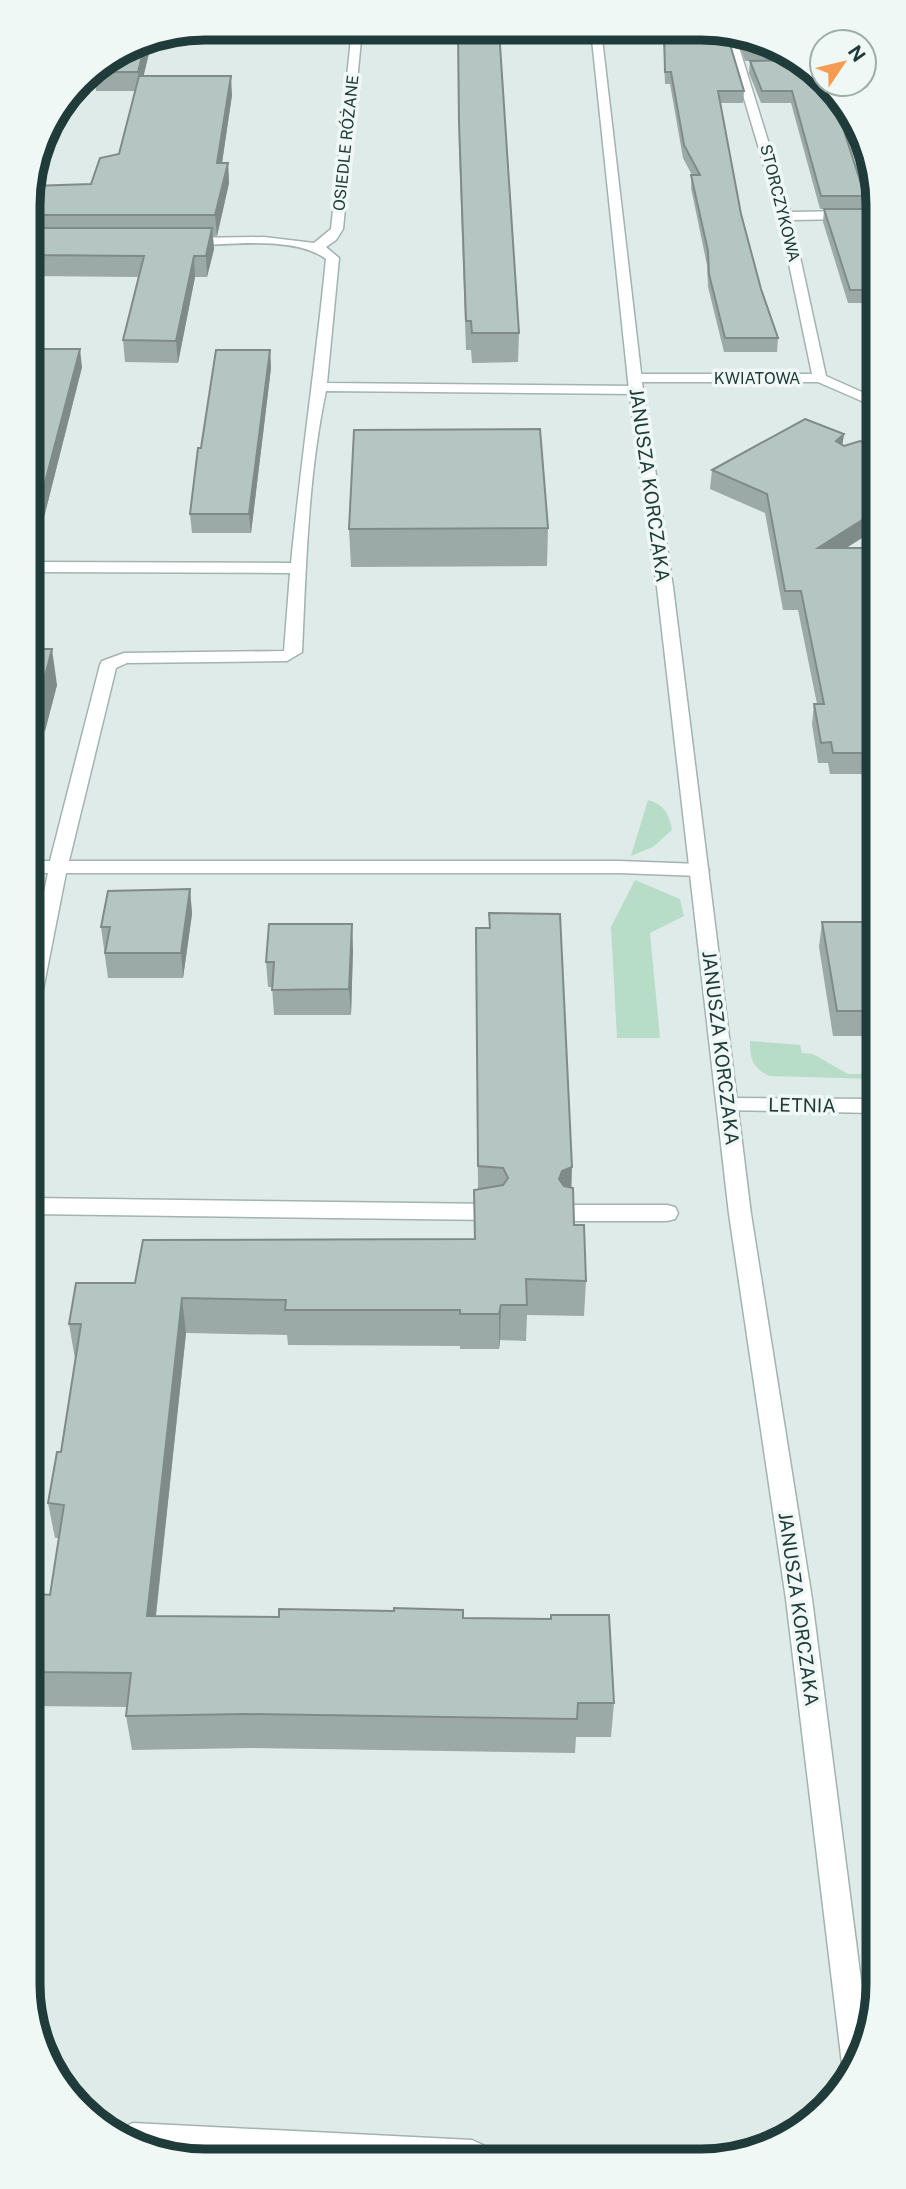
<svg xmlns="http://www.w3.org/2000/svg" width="906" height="2189" font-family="'Public Sans',sans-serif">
<rect width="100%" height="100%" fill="#dfebe8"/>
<g fill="#b7ddc9">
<path d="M648,800C664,804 669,814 672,830L653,847L631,856Z"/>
<polygon points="635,880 680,899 684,916 650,933 660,1038 617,1038 611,927"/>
<path d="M750,1041L800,1045L802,1053L813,1054L848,1074H875V1079L769,1076C752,1067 750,1059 750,1041Z"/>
</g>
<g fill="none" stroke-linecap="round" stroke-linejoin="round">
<g stroke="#a2b3b0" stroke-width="3">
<g id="minor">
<path d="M352,29H362L343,229L336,240L326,247L339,258L327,383L636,386L643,390L636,394L326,391C308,476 306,566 302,652L287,661L127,663L116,668L69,861H619L700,864L709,870L700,876L619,873H66L41,1000L38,1005L31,1007V954L48,873H30V861H50L100,665L102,661L124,653L284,651L290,573L30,572V562L291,563C301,461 316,361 326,259C294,235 226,245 187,246L181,242L187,238L264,237L314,243L331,229Z"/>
<polygon points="724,31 734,31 790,212 850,211 856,215 850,219 792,220 826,376 873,397 873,406 818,382 635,382 628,378 635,374 812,374 779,216"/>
<polygon points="728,1098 875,1099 875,1113 721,1110 717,1105 721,1100"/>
<polygon points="31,1198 494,1204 502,1206 505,1212 502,1218 494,1220 31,1214"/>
<polygon points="571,1205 667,1205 675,1207 678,1213 675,1219 667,1221 571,1221 563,1219 560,1213 563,1207"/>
<polygon points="133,2123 472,2140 483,2145 488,2156 169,2156 120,2132 122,2128"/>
</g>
</g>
<g stroke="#a2b3b0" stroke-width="3">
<polygon id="tertiary" points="591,30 601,30 643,390 673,587 751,1214 812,1599 868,2035 865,2051 849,2076 842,2064 786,1599 729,1214 657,587 629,390"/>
</g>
<use href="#minor" fill="#fff" fill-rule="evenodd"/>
<use href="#tertiary" fill="#fff" fill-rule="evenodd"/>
</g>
<g fill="#9caaa7">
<polygon points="458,30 519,333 518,362 472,363 471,350 466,350 459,149"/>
<polygon points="663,31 726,31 744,91 743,103 720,103 741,214 761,289 778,338 777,352 724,352 708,287 707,265 691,188 692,175 683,158 670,84 665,84"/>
<polygon points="735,31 822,78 828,84 862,143 848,143 865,196 863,208 820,209 791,103 761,103 749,73 750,61 745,61"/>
<polygon points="150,39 151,45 143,76 232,95 222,163 228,163 229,183 217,236 213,236 214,249 207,277 195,277 178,363 125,362 123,340 139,277 29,276 28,193 91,184 119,154 135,91 96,91 94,72 138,41"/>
<polygon points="824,209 872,214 872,303 848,303 823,222"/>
<polygon points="29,349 82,367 40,533 29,533"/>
<polygon points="270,350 271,368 251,533 192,533 190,514"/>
<polygon points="873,361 873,379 867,377 869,363"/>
<polygon points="844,434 842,445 873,531 846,548 873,563 874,774 830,774 828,763 818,763 812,724 814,704 817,704 798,610 783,610 765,513 710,489 712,470"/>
<polygon points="548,528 547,566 351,567 349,529"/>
<polygon points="30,649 57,685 45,731 30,731"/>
<polygon points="190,889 192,914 183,978 108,978 101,927"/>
<polygon points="489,913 571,1188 574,1225 586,1281 584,1316 527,1315 526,1341 500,1340 499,1349 460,1349 460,1346 288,1345 287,1335 186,1333 156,1616 463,1618 614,1703 611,1737 576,1737 575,1753 250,1748 132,1750 126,1716 127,1707 33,1706 33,1632 50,1595 59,1538 55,1538 48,1503 61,1452 75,1359 69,1324 135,1283 474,1239 474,1190 478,1189 476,928 489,928"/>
<polygon points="822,922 874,922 875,1036 833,1036 819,947"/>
<polygon points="353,949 351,1015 274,1015 272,987 268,987 266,962"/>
</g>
<g fill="#7f8b88">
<polygon points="150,39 151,45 140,91 138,72 146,40"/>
<polygon points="231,76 232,95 219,183 217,163"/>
<polygon points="228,163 229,183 217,236 215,215"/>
<polygon points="212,228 214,249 207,277 206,256"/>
<polygon points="194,256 195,277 178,363 176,341"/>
<polygon points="80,349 82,367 40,533 37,513"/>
<polygon points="270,350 271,368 251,533 249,514"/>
<polygon points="844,434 841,453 836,441"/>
<polygon points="873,513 873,531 816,567 818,548"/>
<polygon points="52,649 57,685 45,731 40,695"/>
<polygon points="190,889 192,914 183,978 181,953"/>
<polygon points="352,924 353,949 351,1015 349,989"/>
<polygon points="572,1167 571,1202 559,1179 562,1171"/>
<polygon points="32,1249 35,1268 32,1289"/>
<polygon points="182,1298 186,1333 152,1650 147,1616"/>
<polygon points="501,1305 500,1340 499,1349 499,1314"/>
</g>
<g fill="#b5c6c2" stroke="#7f8b88" stroke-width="2">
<polygon points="458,30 499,30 519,333 472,333 471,321 466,321 459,123"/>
<polygon points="664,31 726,31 744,91 718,91 741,214 761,289 778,338 725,338 709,274 708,251 691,175 700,175 684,145 671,72 665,72"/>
<polygon points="741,35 769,50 746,50"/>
<polygon points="146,40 138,72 94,72 95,68 138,41"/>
<polygon points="789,60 822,78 822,84 828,84 855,131 844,131 865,196 821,196 792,91 762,91 750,61"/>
<polygon points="139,76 231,76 217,163 228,163 215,215 28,215 28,193 31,186 91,184 100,158 119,154"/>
<polygon points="824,209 869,209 872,214 872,290 850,290"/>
<polygon points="29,228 212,228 206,256 194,256 176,341 123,340 144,256 29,255"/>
<polygon points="29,349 80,349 37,513 29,513"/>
<polygon points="216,350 270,350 249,514 190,514 198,448 201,448"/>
<polygon points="805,419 844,434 836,441 844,446 860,441 873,446 873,513 818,548 870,548 873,563 874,753 833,753 831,742 821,743 814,704 824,704 801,591 785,591 767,494 712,470"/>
<polygon points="540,429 548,528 349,529 354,430"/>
<polygon points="30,649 52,649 40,695 30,695"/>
<polygon points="190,889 181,953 105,953 110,927 101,927 108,891"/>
<polygon points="489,913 560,914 572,1167 562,1171 559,1179 564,1186 573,1188 574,1225 584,1225 586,1281 526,1279 527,1305 501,1305 499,1314 460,1314 460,1310 285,1310 286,1300 182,1298 147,1616 279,1617 279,1609 394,1611 394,1608 463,1610 463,1618 551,1619 551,1615 609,1615 614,1703 578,1703 577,1719 246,1714 126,1716 131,1673 33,1672 33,1632 39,1594 50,1595 64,1505 48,1503 57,1452 61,1452 81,1324 69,1324 76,1283 135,1283 143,1240 475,1239 474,1190 503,1185 508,1178 503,1168 478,1166 476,928 490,928"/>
<polygon points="822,922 874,922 875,1011 837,1011"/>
<polygon points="269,924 352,924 349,989 272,990 274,962 266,962"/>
</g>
<g text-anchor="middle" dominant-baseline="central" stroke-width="7" stroke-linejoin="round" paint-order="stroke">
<g font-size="16" fill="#203c3a" stroke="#f0f8f5">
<text transform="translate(346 143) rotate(-84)">OSIEDLE RÓŻANE</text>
<text transform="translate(780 203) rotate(76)">STORCZYKOWA</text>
<text x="757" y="378">KWIATOWA</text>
</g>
<g font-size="19" fill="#203c3a" stroke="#f0f8f5">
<text transform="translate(650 485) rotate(82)">JANUSZA KORCZAKA</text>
<text transform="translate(721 1048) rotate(83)">JANUSZA KORCZAKA</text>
<text transform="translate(802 1105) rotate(1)">LETNIA</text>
<text transform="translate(799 1609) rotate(82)">JANUSZA KORCZAKA</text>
</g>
</g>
<path d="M0 0H906V2189H0ZM205 40H701A165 165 0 0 1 866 205V1984A165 165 0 0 1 701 2149H205A165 165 0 0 1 40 1984V205A165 165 0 0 1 205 40Z" fill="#f0f8f5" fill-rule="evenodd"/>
<path fill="none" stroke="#203c3a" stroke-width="9" d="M205 40H701A165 165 0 0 1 866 205V1984A165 165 0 0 1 701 2149H205A165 165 0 0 1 40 1984V205A165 165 0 0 1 205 40Z"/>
<g transform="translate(843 63) rotate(55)"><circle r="33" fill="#f0f8f5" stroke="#9dadaa" stroke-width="2"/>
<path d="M0-5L12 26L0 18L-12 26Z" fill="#f69c52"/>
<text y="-10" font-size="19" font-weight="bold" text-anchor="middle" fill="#203c3a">N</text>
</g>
</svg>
